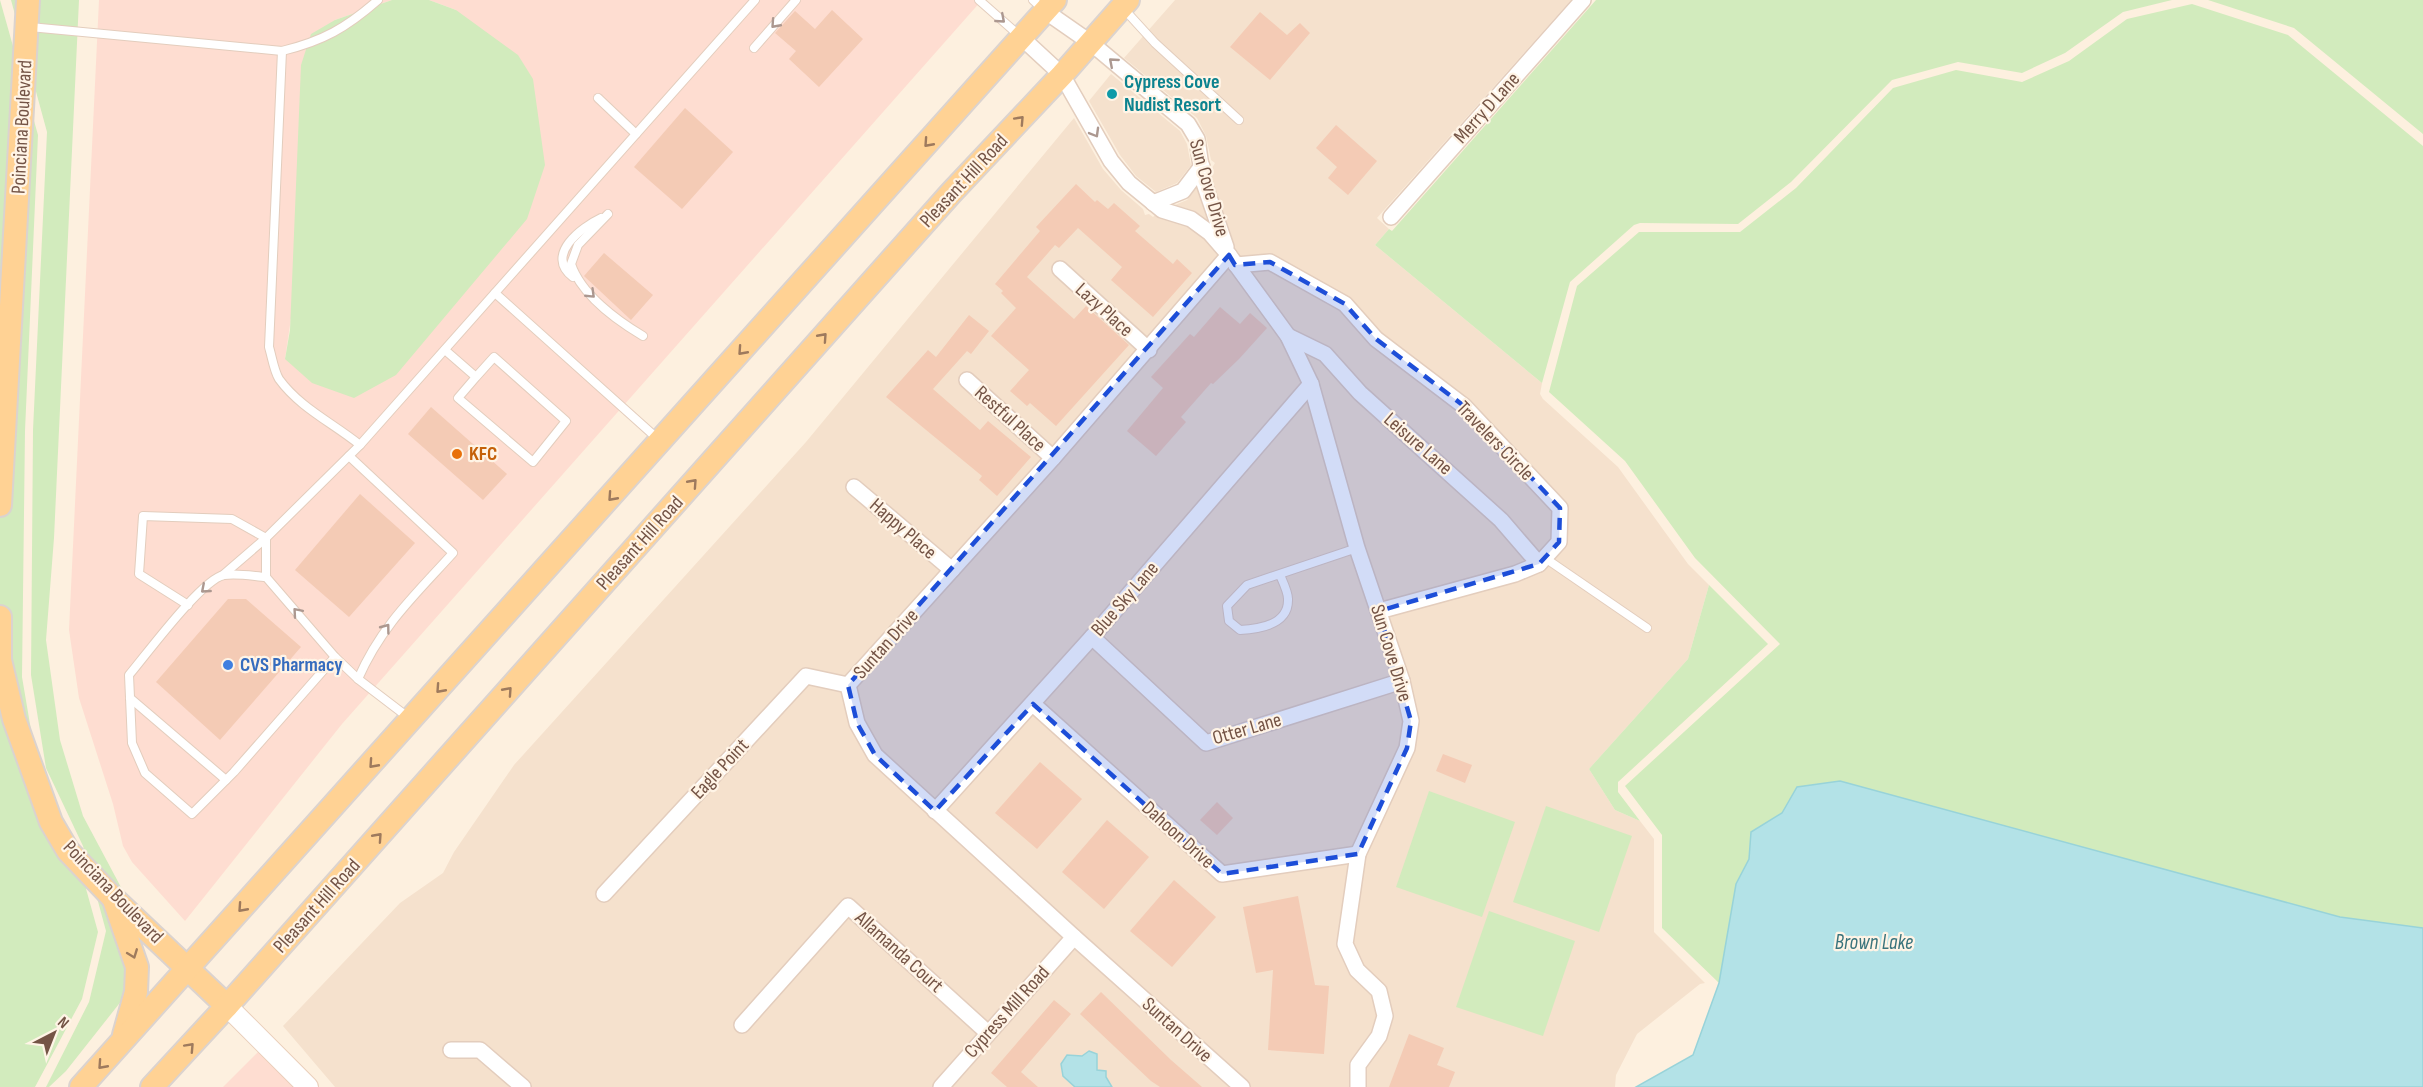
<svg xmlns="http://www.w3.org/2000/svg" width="2423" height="1087" font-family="'Sofia Sans Condensed',sans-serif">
<rect width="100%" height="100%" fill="#fdf0df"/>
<g fill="#f5e1cd">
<polygon points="1175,0 1571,0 1377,218 1389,229 1375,245 1542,383 1540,394 1543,399 1618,467 1688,564 1709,585 1688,659 1589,769 1615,810 1640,821 1654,839 1654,932 1705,983 1700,984 1637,1034 1616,1075 1615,1087 335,1087 283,1026 400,903 443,873 454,852 514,765 806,442 1074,118 1103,169 1121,190 1143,209 1145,215 1149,214 1153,217 1158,212 1187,200 1207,175 1213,173 1212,168 1215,163 1211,160 1206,136 1197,118 1124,58"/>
<polygon points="1111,74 1180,131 1187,144 1191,165 1177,183 1156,192 1136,176 1120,155 1089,101"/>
</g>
<g fill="#feddd1">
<polygon points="99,0 392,0 335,20 285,359 456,10 429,0 982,0 342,724 185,921 132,862 123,846 113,804 79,698 69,630"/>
<polygon points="269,1041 307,1087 223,1087"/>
</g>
<g fill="#d2ebbd">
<polygon points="0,0 38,135 25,431 22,677 38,771 75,849 98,932 82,999 35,1087 0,1087"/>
<polygon points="11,0 79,0 54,538 46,640 60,740 83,816 131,906 130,990 66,1071 49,1087 46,1087 89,1002 106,931 83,846 46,768 31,675 33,430 47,132"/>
<polygon points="392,0 429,0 456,10 518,55 533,79 545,165 527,219 396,375 354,398 312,383 285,359 290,330 301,65 311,34 335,20"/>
<polygon points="1596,0 2172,0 2123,12 2065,53 2022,73 1958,62 1892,80 1791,182 1738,224 1640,223 1634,225 1570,282 1542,383 1375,245 1389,229 1392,231"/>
<polygon points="2208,0 2423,0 2423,134 2294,28"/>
<polygon points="2192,4 2288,35 2423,146 2423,1007 1719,983 1662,928 1662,835 1625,786 1780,644 1695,558 1625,461 1549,392 1577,286 1639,232 1740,232 1796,188 1893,88 1956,70 2022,82 2069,61 2127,19"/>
<polygon points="1709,585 1768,644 1618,782 1618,792 1640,821 1615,810 1589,769 1688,659"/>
<polygon points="1429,791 1515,822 1482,917 1396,887"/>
<polygon points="1546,806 1632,836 1599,932 1513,902"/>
<polygon points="1489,911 1575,941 1543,1036 1456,1007"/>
</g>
<g fill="#b3e2e7" stroke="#98d3d9" stroke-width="1.5">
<polygon points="1840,781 2340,917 2423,928 2423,1087 1636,1087 1693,1055 1719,983 1736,884 1749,859 1751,832 1782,813 1797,787"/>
<polygon points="1089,1051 1097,1054 1097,1070 1106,1071 1106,1077 1112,1087 1075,1087 1063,1076 1061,1064 1067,1055 1082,1056"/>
</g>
<g fill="#f4cbb5">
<polygon points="832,10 863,39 819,87 789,59 796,51 775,33 795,11 815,29"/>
<polygon points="1260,12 1287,35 1300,23 1310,33 1270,80 1230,47"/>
<polygon points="685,108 733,152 682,209 634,167"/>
<polygon points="1336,125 1377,161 1348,195 1328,178 1337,167 1316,148"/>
<polygon points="1076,184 1095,202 1097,200 1108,209 1114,203 1140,226 1135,231 1173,264 1177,259 1192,273 1153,317 1111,280 1122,267 1078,228 1059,248 1055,245 1027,277 1074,319 1086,306 1129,345 1056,426 1030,403 1027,406 1010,391 1029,370 991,336 1016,308 1001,293 1003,291 995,284 1040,231 1036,227"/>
<polygon points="604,253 653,295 631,320 584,276"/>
<polygon points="1220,307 1240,324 1250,313 1267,328 1239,359 1213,384 1211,383 1181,417 1186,422 1156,456 1127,431 1163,388 1151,377 1190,334 1194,337"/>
<polygon points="969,315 989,331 971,354 967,351 933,389 980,430 988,421 1031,457 997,496 979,480 982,476 886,397 928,350 936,357"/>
<polygon points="431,407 507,474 483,500 408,434"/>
<polygon points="360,494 415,543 349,617 295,570"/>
<polygon points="228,599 246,599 301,647 220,740 156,682"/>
<polygon points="1443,754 1472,765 1465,783 1436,771"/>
<polygon points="1040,762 1082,799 1037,849 995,813"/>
<polygon points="1217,802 1233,818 1217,835 1200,820"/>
<polygon points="1107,820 1149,857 1104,909 1062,872"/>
<polygon points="1174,880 1216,917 1172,967 1130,931"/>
<polygon points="1298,896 1315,985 1329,986 1324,1054 1268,1050 1273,970 1256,973 1243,907"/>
<polygon points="1101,992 1171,1060 1202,1087 1160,1087 1151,1081 1080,1014"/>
<polygon points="1054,1000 1071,1014 1021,1072 1038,1087 1007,1087 991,1073"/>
<polygon points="1409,1034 1444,1048 1437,1065 1455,1072 1449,1087 1389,1087"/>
</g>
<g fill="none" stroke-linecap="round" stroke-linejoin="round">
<g stroke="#e3cdbd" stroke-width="10">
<g id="lane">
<polyline points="979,0 1021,37"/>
<polyline points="1033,0 1044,10"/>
<polyline points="1123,8 1155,43 1239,120"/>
<path d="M30,27L282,51C323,41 346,28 378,0"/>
<polyline points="754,48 796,0"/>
<path d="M282,51L269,347C272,357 274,371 279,379C300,408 333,423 360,445"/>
<polyline points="598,98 636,134"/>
<path d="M608,214L578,245L571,264C581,294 616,320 643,336"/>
<path d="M573,277C544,255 582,227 601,218"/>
<polyline points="495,293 659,440"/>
<polyline points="445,350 476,377 494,357 566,421 533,462 458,398 476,377"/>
<path d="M349,456L453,553C415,595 381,626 358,679"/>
<polyline points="1545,558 1647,628"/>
<polyline points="223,575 266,538 266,577 335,657 358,679 409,718"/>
<path d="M1280,575C1283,582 1288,592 1288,599C1289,625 1259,629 1240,630L1229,621L1227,606L1247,585L1357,548"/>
<path d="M266,577C253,576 237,573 224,575C202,579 146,655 129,675L132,743L145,773L192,814L234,772L335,657"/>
<polyline points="188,605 139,574 143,516 232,519 266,538 360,445 755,0"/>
<polyline points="130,698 226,780"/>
</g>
</g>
<g stroke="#e3cdbd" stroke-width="18">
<g id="street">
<polyline points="1045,11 1091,43 1188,124 1197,139 1203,180 1226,247"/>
<polyline points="1022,38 1062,75 1111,161 1129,183 1162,210 1191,219 1210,233 1229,255 1288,336 1311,384 1357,548 1402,681 1411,721 1407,748 1358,854 1345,944 1357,970 1379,991 1385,1016 1379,1036 1358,1065 1358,1087"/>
<polyline points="1153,203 1183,191 1202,166"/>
<polyline points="1391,217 1583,0"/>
<polyline points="1236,265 1270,262 1345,304 1376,339 1464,406 1560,508 1559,542 1539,564 1515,574 1379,611"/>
<polyline points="1060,269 1149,350"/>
<polyline points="1288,336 1325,354 1360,393 1501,520 1539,564"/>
<polyline points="967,380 1053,458"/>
<polyline points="854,487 952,570"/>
<polyline points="1092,637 1206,743 1402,681"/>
<polyline points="848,685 1053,458 1229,255"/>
<polyline points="848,685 857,723 875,755 1074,937 1242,1087"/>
<polyline points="1033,704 1222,874 1358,854"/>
<polyline points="935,811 1092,637 1311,384"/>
<polyline points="604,894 806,676 848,685"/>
<polyline points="742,1025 848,906 988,1033"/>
<polyline points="451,1050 480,1050 523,1087"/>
<polyline points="941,1087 1074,937"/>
</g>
</g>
<g stroke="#e9ceba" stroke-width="22">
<polyline id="secondary" points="227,1006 308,1087"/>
</g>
<g stroke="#dbd3cf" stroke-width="26">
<g id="primary">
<polyline points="0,505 28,0"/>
<polyline points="0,617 0,660 14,719 51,822 68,851 114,899 227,1006"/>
<polyline points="114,900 137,967 136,992 124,1035"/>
<polyline points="81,1087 1055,0"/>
<polyline points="152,1087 227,1006 951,193 1062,75 1128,0"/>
</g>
</g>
<use href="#lane" stroke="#fff" stroke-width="8"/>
<use href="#street" stroke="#fff" stroke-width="15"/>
<use href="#secondary" stroke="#fff" stroke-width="20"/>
<use href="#primary" stroke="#ffd294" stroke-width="22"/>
</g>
<defs><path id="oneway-chevron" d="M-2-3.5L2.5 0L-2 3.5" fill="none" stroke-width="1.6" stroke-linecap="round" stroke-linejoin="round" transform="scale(1.5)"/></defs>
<g stroke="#ac9890">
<use href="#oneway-chevron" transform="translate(1001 19) rotate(41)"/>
<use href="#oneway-chevron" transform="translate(775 24) rotate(132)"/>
<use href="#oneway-chevron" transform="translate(1113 62) rotate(-139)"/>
<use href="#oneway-chevron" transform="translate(1095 133) rotate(60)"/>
<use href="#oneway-chevron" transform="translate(591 294) rotate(44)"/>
<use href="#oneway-chevron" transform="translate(205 589) rotate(139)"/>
<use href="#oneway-chevron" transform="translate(297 612) rotate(-131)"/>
<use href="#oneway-chevron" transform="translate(386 628) rotate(-53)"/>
</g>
<g stroke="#9e7a5d">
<use href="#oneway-chevron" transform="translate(1020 120) rotate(-47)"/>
<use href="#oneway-chevron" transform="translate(928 143) rotate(132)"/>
<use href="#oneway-chevron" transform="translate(823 337) rotate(-48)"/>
<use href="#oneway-chevron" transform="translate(742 351) rotate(132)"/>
<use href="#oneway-chevron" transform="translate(693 483) rotate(-48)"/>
<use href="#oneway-chevron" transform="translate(612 497) rotate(132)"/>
<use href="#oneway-chevron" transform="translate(440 689) rotate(132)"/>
<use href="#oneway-chevron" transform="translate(508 691) rotate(-48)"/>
<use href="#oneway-chevron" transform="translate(373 764) rotate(132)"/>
<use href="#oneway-chevron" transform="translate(378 837) rotate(-48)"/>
<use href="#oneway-chevron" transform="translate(242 908) rotate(132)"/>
<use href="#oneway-chevron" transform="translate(133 954) rotate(69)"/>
<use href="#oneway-chevron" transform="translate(190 1047) rotate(-47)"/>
<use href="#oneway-chevron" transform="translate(102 1065) rotate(132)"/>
</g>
<path fill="#1d4ed8" fill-opacity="0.2" stroke="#1d4ed8" stroke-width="4.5" stroke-dasharray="12 8" stroke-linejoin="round" d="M1229,255L1235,265L1270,262L1345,304L1376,339L1464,406L1560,508L1559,542L1539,564L1379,611L1411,721L1407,748L1358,854L1222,874L1033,704L935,811L875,755L857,723L848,685Z"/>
<circle fill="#0f9aa8" stroke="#fff4e6" stroke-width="2" cx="1112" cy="94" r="6"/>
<circle fill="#e8710a" stroke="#fff4e6" stroke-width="2" cx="457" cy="454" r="6"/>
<circle fill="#3f7fe0" stroke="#fff4e6" stroke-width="2" cx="228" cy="665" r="6"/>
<g text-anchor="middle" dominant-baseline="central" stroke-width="4.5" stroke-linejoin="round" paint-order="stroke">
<g font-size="20" font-weight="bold" fill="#0d838f" stroke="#fff4e6" text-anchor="start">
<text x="1124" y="82">Cypress Cove<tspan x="1124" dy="23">Nudist Resort</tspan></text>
</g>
<g font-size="20" fill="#745446" stroke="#fff4e6">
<text transform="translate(1487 108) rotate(-48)">Merry D Lane</text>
<text transform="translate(22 127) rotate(-87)">Poinciana Boulevard</text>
<text transform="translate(964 181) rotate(-47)">Pleasant Hill Road</text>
<text transform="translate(1209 188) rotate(74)">Sun Cove Drive</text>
<text transform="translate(1104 310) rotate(42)">Lazy Place</text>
<text transform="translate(1010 419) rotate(42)">Restful Place</text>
<text transform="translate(1495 441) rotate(46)">Travelers Circle</text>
<text transform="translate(1418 444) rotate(41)">Leisure Lane</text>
<text transform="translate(903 529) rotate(41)">Happy Place</text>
<text transform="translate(640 543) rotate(-48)">Pleasant Hill Road</text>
<text transform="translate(1125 599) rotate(-49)">Blue Sky Lane</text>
<text transform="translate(886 644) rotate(-48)">Suntan Drive</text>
<text transform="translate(1391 653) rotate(73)">Sun Cove Drive</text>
<text transform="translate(1247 729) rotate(-16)">Otter Lane</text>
<text transform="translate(720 769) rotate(-47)">Eagle Point</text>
<text transform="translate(1178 835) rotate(42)">Dahoon Drive</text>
<text transform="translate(113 892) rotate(46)">Poinciana Boulevard</text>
<text transform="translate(317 906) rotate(-48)">Pleasant Hill Road</text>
<text transform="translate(899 952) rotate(42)">Allamanda Court</text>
<text transform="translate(1007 1012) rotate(-48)">Cypress Mill Road</text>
<text transform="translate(1177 1030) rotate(42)">Suntan Drive</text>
</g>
<g font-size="20" font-weight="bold" fill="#c56008" stroke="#fff4e6" text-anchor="start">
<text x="469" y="454">KFC</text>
</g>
<g font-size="20" font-weight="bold" fill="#366cbe" stroke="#fff4e6" text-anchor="start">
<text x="240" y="665">CVS Pharmacy</text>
</g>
<g font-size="21" font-style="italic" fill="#39737c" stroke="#fff4e6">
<text x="1874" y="942">Brown Lake</text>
</g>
</g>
<g transform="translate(54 1033) rotate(42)" stroke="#fff4e6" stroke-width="4.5" paint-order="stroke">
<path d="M0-4.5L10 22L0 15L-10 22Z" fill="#745446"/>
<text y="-9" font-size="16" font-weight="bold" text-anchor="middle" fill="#745446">N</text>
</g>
</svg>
